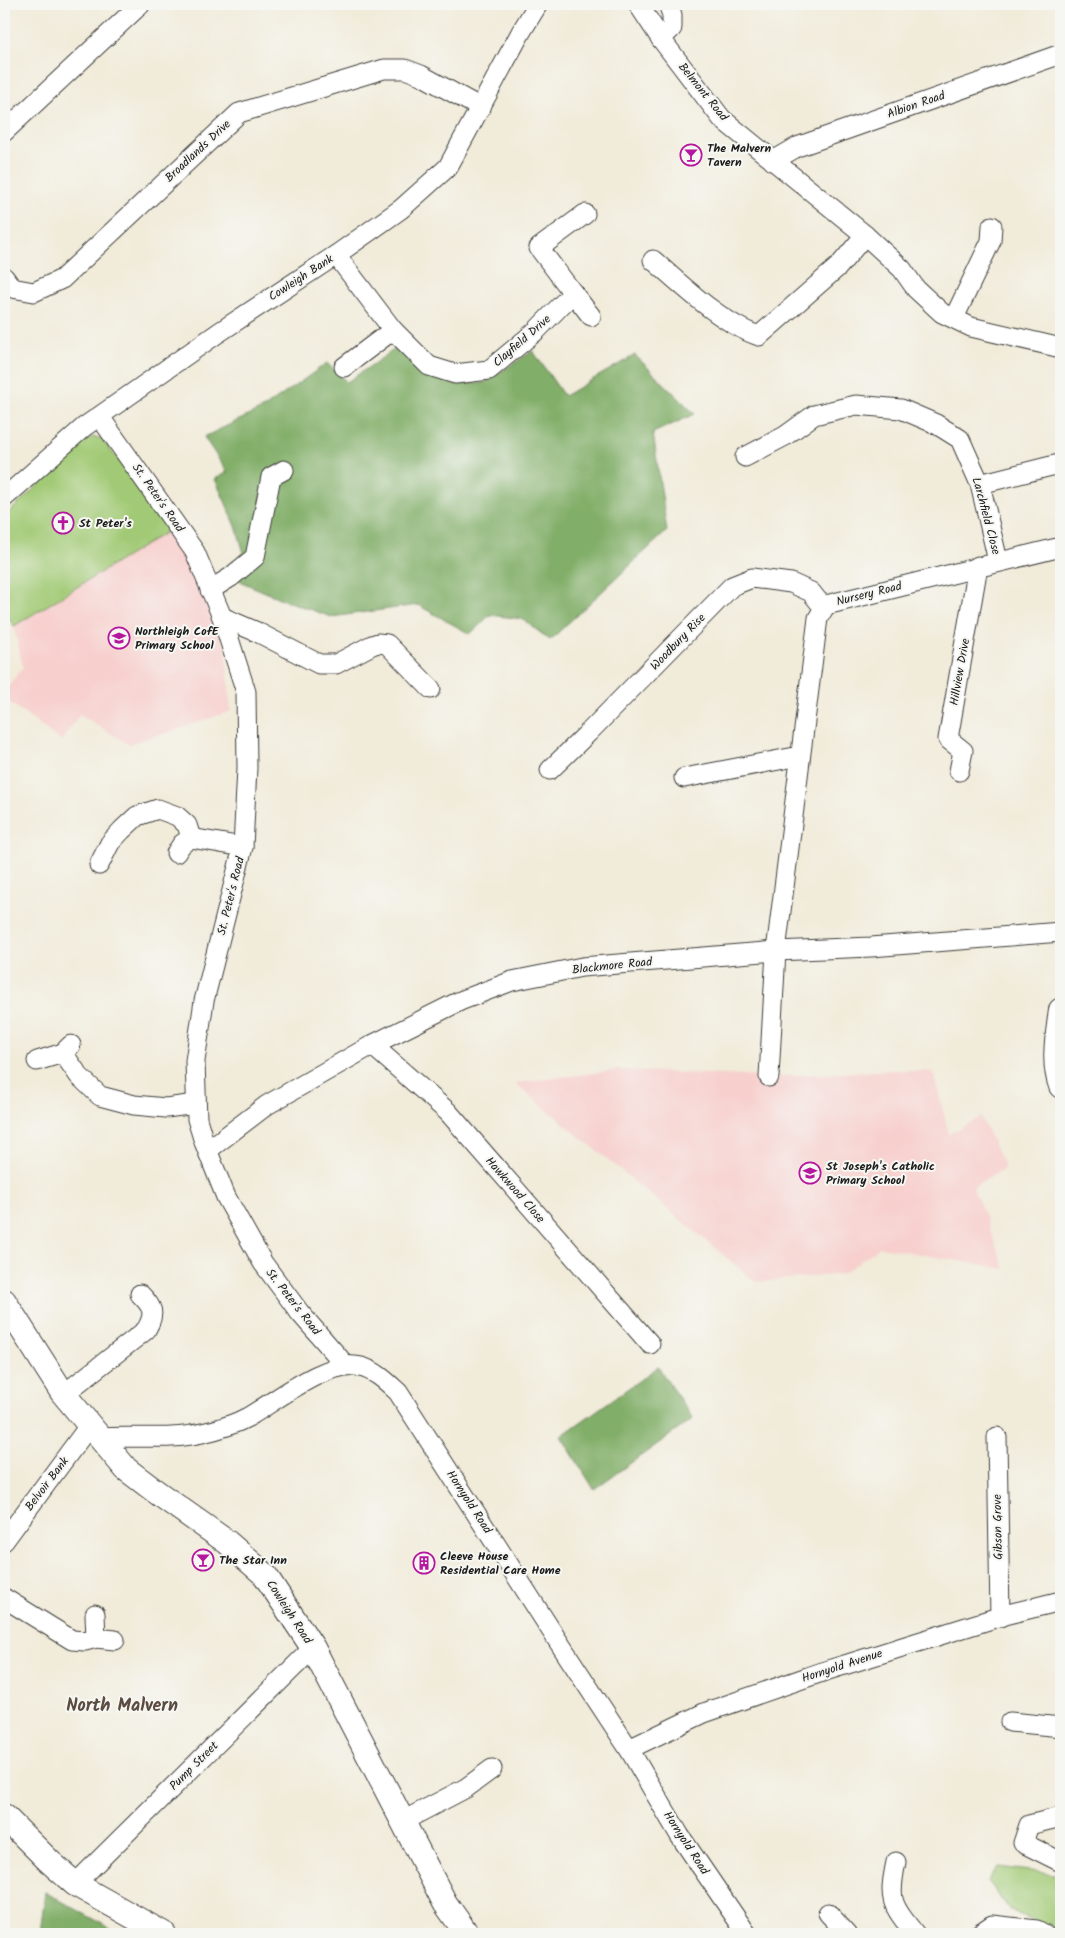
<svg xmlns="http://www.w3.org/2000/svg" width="1065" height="1938" font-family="Kalam,sans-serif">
<rect width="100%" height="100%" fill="#f6f6f2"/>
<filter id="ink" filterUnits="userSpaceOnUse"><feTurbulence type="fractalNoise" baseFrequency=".02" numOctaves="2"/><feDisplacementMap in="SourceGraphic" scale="10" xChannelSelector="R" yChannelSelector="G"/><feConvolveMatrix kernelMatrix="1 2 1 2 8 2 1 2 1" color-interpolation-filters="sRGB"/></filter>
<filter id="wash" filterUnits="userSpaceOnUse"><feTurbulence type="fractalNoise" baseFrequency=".0096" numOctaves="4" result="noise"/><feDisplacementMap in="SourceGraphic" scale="20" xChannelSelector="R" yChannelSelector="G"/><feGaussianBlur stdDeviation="1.12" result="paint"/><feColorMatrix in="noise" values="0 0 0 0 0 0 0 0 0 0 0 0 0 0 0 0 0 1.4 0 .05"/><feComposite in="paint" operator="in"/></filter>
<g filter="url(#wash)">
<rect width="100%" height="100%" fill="#f1ebd9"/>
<g fill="#f7d0ce">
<polygon points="171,529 203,593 226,649 231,711 176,730 128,744 80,714 61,741 4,698 4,692 23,667 14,626"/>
<polygon points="618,1070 769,1077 895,1070 933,1072 949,1134 981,1117 1005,1168 973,1187 1005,1269 880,1247 842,1274 756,1282 515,1083"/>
</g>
<g fill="#a2ca76" stroke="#5f7349">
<polygon points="92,437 102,439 171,529 14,626 4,612 4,517 85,441"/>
<polygon points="998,1867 1061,1875 1061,1934 1057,1934 1009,1909 988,1881"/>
</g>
<g fill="#81ae67" stroke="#4e6542">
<polygon points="398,347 432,374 455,384 483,383 533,351 564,396 635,355 695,414 653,433 667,531 550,640 522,619 490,615 470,634 418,605 331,617 284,600 244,583 222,569 244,553 236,526 215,479 227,472 204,437 264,408 327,363 347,382"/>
<polygon points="658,1367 693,1419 594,1489 561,1436"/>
<polygon points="45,1892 121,1934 40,1934"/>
</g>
</g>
<g filter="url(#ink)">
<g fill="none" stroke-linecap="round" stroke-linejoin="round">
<g stroke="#3c3b38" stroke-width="21">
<g id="minor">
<polyline points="638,4 661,39 722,119 865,235 902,269 916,289 942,313 971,327 1061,348"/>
<polyline points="661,39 672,28 672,15 668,4"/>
<polyline points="4,132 141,4"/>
<polyline points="773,161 797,147 1061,54"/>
<polyline points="336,255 393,330 429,366 455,374 489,370 536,331 573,293 591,316"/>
<path d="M653,260C682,285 722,324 759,336L839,266L865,235"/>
<polyline points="4,277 12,288 34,292 62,279 239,113 384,69 405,69 421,75 481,108"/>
<polyline points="573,293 539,248 585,214"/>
<polyline points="954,318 991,241 992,226"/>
<polyline points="344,367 393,330"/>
<polyline points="100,417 195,552 222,617 246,692 247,768 243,847 204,1001 195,1061 197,1119 204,1142 226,1197 263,1263 300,1313 347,1367"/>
<polyline points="745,457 785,436 814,415 856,405 901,409 936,424 960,439 980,484 998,561"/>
<polyline points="980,484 1059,464"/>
<polyline points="4,498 84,427 218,333 336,255 401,209 448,167 521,32 538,4"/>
<polyline points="210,590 231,577 255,557 271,477 284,470"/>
<polyline points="222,617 257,632 319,664 336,664 372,645 378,643 387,644 431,689"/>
<polyline points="550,770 588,733 732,586 752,578 791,583 811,592 819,602 826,605"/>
<polyline points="959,771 963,751 948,739 978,566"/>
<polyline points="684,778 800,756"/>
<polyline points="176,853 182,844 191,838 243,847"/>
<polyline points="99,865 110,843 122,830 137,816 158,809 177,816 187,825 191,838"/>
<polyline points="71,1045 63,1053 79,1076 100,1096 134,1105 166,1108 196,1104"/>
<polyline points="372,1045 448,1112 650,1344"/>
<polyline points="37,1061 63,1053"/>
<polyline points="769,1077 776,951 818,618 826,605 1061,547"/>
<polyline points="208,1150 267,1105 372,1045 460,1001 512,981 582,967 776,951 871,947 1061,932"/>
<path d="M64,1394L146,1330C156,1313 153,1307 140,1294"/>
<polyline points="997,1437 1000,1617"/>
<path d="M99,1438C134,1435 168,1441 202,1433C216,1430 235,1424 248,1417C276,1401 328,1358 361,1367C376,1371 387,1382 398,1392L558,1641L629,1749L680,1836L747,1934"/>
<polyline points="4,1541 89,1426"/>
<polyline points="4,1598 72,1640 85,1641 96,1638 115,1640"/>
<polyline points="95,1614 96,1638"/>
<polyline points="1010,1722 1061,1727"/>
<polyline points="629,1749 704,1713 822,1672 1008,1614 1061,1601"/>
<polyline points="1061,1817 1029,1825 1023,1843 1061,1862"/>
<polyline points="403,1821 466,1788 492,1769"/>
<path d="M896,1862C888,1900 891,1904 915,1934"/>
<polyline points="75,1884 313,1648"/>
<polyline points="828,1913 847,1934"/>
<polyline points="979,1934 992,1925 1037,1930 1044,1934"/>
</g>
</g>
<g stroke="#3c3b38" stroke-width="26">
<g id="major">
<path d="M1061,1010C1058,1034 1052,1062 1061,1086"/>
<polyline points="4,1301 62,1392 126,1469 155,1491 227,1542 265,1575 313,1648 445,1903 467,1934"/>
<polyline points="4,1816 49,1861 75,1884 164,1934"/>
</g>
</g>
<use href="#minor" stroke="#fff" stroke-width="19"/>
<use href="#major" stroke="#fff" stroke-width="24"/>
</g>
</g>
<defs>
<g id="bar-ring" transform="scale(1.125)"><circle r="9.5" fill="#f6f6f2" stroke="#b5179e" stroke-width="1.5"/><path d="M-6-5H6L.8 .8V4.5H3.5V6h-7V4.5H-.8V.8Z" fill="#b5179e"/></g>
<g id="church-ring" transform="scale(1.125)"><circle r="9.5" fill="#f6f6f2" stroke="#b5179e" stroke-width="1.5"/><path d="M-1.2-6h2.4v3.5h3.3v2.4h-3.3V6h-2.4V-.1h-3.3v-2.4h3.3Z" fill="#b5179e"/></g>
<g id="school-ring" transform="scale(1.125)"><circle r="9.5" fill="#f6f6f2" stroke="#b5179e" stroke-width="1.5"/><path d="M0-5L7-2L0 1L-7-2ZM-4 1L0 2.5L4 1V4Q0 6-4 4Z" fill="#b5179e"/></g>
<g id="building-ring" transform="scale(1.125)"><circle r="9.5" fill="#f6f6f2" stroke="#b5179e" stroke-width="1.5"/><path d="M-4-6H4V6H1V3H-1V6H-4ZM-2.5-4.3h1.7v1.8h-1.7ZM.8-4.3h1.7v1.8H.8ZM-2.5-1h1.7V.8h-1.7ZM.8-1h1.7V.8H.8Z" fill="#b5179e"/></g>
</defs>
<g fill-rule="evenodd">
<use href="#bar-ring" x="691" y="155"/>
<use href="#church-ring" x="63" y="523"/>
<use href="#school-ring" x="119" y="638"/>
<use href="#school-ring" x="810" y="1173"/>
<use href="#bar-ring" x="203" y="1560"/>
<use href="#building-ring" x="424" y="1563"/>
</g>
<g text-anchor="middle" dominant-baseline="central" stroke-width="4" stroke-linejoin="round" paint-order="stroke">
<g font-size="12" fill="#1c1c1c" stroke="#f6f6f2">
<text transform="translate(703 92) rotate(51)">Belmont Road</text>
<text transform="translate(916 105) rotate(-19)">Albion Road</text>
<text transform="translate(198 151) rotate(-43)">Broadlands Drive</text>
<text transform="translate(301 278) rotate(-33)">Cowleigh Bank</text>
<text transform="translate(522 341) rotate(-41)">Clayfield Drive</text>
<text transform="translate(158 498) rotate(55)">St. Peter's Road</text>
<text transform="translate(986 516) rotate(75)">Larchfield Close</text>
<text transform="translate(869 594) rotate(-14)">Nursery Road</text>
<text transform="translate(678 642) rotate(-46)">Woodbury Rise</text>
<text transform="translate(960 672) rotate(-80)">Hillview Drive</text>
<text transform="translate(231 896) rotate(-76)">St. Peter's Road</text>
<text transform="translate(612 966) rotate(-6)">Blackmore Road</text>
<text transform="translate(515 1190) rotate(49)">Hawkwood Close</text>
<text transform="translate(293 1302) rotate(52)">St. Peter's Road</text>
<text transform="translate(47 1484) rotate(-53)">Belvoir Bank</text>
<text transform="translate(469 1502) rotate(57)">Hornyold Road</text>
<text transform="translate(998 1527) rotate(-91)">Gibson Grove</text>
<text transform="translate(289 1612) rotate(57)">Cowleigh Road</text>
<text transform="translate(842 1666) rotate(-18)">Hornyold Avenue</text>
<text transform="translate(194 1766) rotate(-45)">Pump Street</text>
<text transform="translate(686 1843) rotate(57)">Hornyold Road</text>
</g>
<g font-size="12" font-weight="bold" fill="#1c1c1c" stroke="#f6f6f2" text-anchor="start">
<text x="707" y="148">The Malvern<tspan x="707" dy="14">Tavern</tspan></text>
<text x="79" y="523">St Peter's</text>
<text x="135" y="631">Northleigh CofE<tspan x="135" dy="14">Primary School</tspan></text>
<text x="826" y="1166">St Joseph's Catholic<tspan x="826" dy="14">Primary School</tspan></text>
<text x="440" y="1556">Cleeve House<tspan x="440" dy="14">Residential Care Home</tspan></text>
<text x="219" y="1560">The Star Inn</text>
</g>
<g font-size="18" font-weight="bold" fill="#5b4b40" stroke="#f6f6f2">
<text x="122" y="1706">North Malvern</text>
</g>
</g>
<rect width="1065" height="1938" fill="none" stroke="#f6f6f2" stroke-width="20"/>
</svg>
